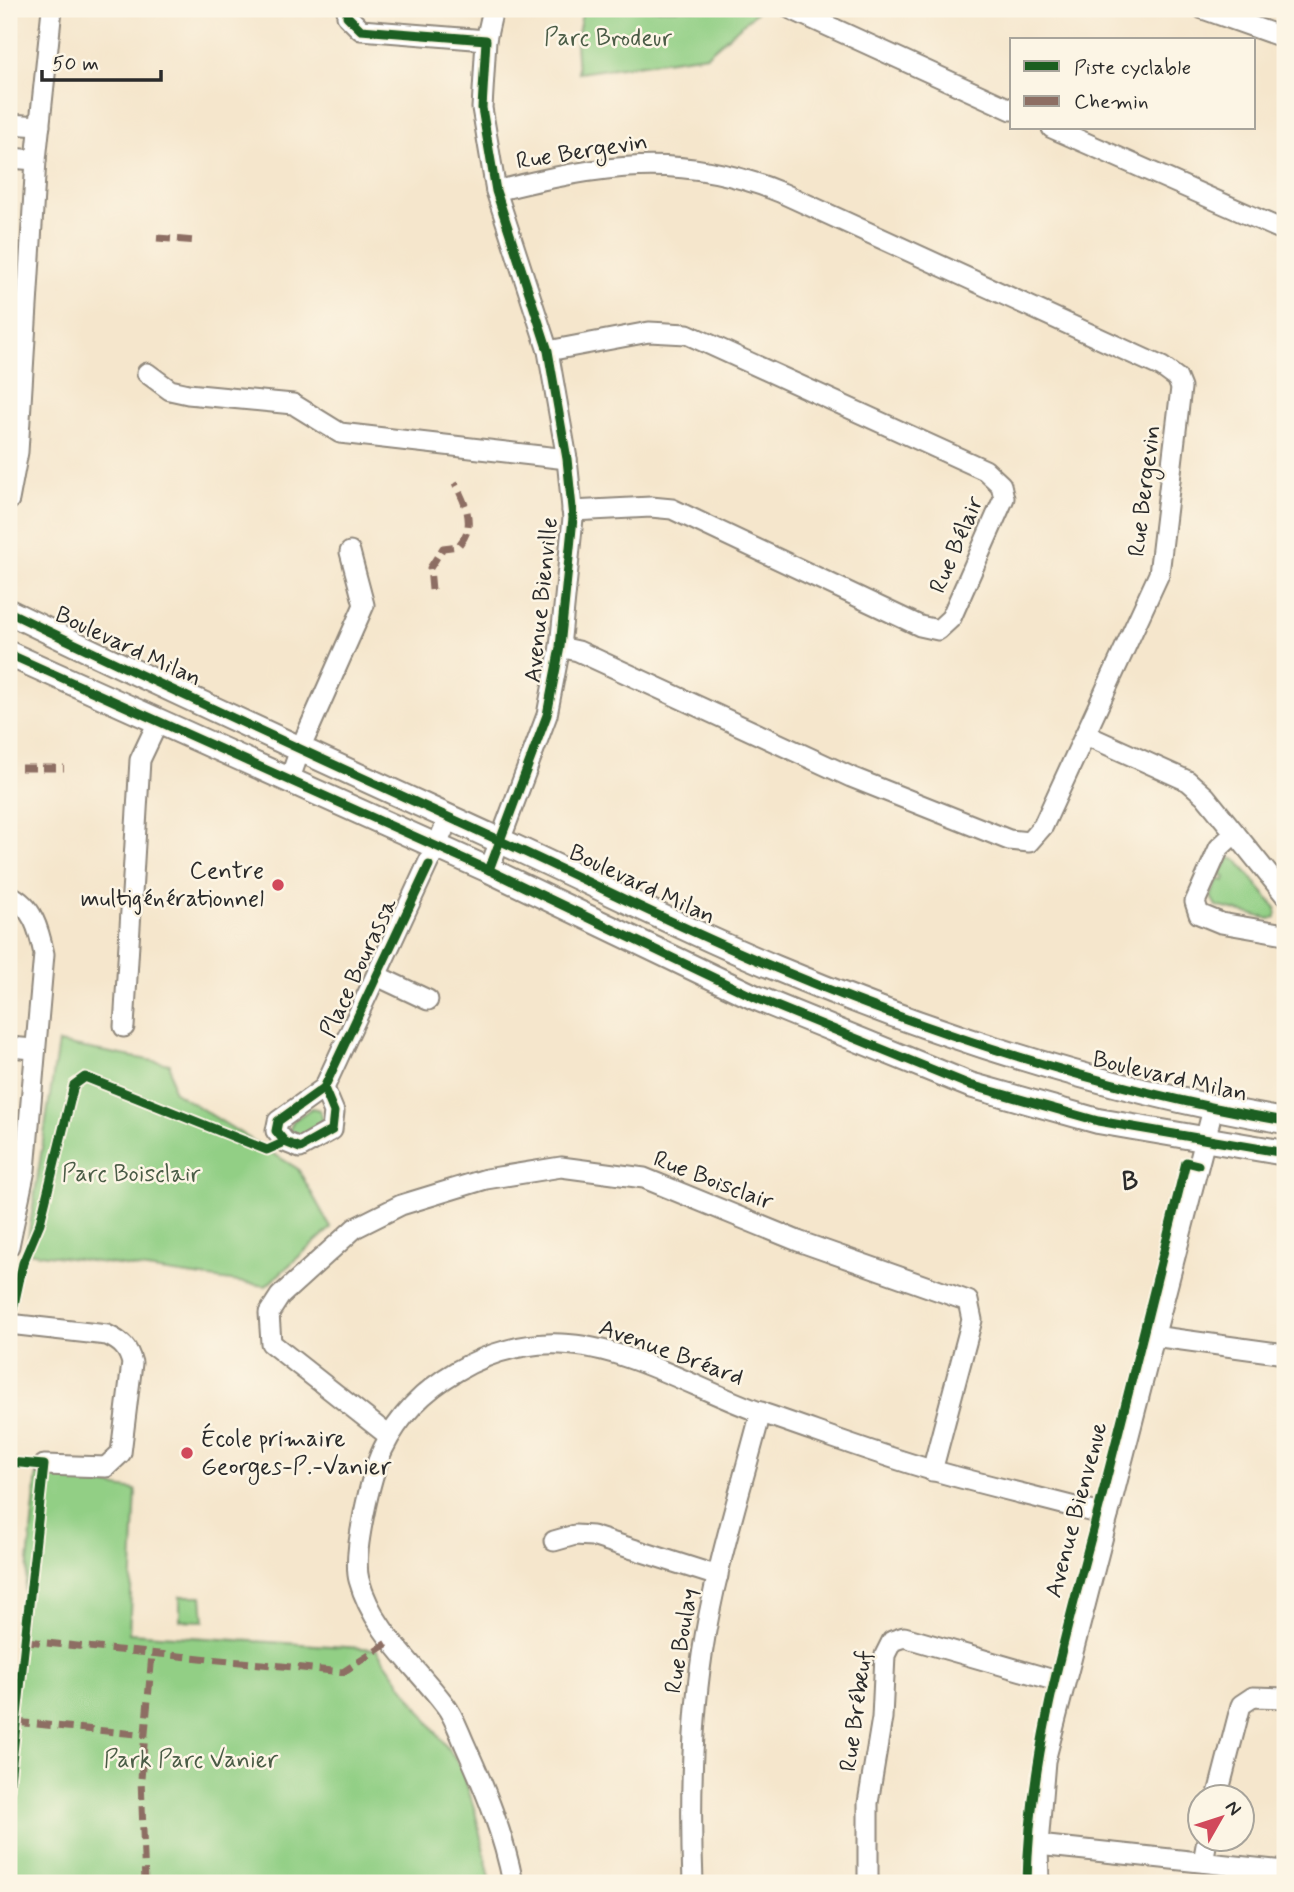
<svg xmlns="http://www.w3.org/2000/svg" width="1294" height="1892" font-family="Mynerve,sans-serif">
<rect width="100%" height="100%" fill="#fcf5e5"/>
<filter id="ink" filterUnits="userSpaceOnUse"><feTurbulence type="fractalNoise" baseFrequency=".0143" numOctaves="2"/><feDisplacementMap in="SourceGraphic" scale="14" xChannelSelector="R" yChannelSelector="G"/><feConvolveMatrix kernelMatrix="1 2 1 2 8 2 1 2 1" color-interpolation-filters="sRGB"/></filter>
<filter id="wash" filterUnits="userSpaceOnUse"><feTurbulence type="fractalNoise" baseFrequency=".00686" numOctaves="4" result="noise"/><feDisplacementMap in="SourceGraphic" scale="28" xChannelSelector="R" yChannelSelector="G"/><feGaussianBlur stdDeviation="1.57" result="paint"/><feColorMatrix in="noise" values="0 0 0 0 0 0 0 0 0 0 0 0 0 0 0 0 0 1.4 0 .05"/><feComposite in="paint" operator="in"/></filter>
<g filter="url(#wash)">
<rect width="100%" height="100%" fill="#f5e6cc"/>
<g fill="#92cf85" stroke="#5e7d58" stroke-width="2">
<polygon points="583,9 760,9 707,55 578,73 576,43"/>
<polygon points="1229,858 1237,860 1276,908 1276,917 1270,919 1216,906 1211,897 1218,879 1224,881 1225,877 1220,875"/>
<polygon points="58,1043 170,1064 173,1091 298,1169 331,1228 266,1286 26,1252"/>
<polygon points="312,1108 320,1110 323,1120 302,1135 295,1135 290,1129 293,1121"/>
<polygon points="37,1474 136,1490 129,1633 376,1649 461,1767 475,1811 491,1883 9,1883 9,1751"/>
<polygon points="180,1596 202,1596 204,1621 180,1620"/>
</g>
</g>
<g filter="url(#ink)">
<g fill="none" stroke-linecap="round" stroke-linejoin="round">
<g stroke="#90887c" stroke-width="23">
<g id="minor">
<polyline points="348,9 347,16 361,30 486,40"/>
<polyline points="791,9 1012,110"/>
<polyline points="1203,9 1285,38"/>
<polyline points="9,124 40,126"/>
<polyline points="1052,128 1285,231"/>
<polyline points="9,158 36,160"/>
<path d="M496,191C599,165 681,151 782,193L1162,367L1177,378L1181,388L1159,574L1043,826L1029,842L1009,840L851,777L578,651L560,647"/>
<polyline points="548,351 649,332 687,334 985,470 1001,485 1004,498 951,618 938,630 920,626 672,509 651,507 572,511"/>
<polyline points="147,373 170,390 188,394 293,404 340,433 567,459"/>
<polyline points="9,500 18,452 36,160 52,9"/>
<polyline points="1086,735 1188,781 1205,796 1235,833"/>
<polyline points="289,781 301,747 364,605 350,552"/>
<polyline points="489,870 547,715 560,647 573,518 567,459 548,351 496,191 482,108 486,40 493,9"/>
<path d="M9,895C33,906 39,930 44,954L25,1170L9,1246"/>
<polyline points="1285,895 1235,833 1219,848 1195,902 1199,914 1221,923 1285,934"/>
<polyline points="377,976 428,1000"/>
<polyline points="124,1027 140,760 158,722"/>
<polyline points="9,1047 34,1049"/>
<polyline points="324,1088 334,1112 332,1130 300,1148 285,1142 276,1131 278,1121 324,1088 449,818"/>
<path d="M9,1324L107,1335C122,1342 128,1348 132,1363L121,1453L106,1467L44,1465"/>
<polyline points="1153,1336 1285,1354"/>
<polyline points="389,1436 271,1343 269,1313 280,1296 355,1228 401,1205 486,1179 561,1167 644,1178 798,1241 968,1301 972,1320 932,1471"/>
<polyline points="554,1541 575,1535 592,1536 718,1576"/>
<polyline points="1217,1798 1241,1705 1253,1697 1285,1698"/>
<polyline points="1038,1845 1285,1871"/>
<polyline points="1203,1862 1207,1840"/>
<path d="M513,1883C504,1835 485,1789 465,1745C459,1732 454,1716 445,1705C414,1664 373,1631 359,1580C352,1554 371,1474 383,1449C414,1384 490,1341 561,1344C628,1346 701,1392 765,1414C821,1433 878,1455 935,1471C992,1487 1051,1500 1108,1516"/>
<path d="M693,1883C690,1807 691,1731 702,1655C714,1573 740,1493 761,1412"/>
<polyline points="868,1883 868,1803 882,1718 885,1655 892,1641 904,1637 1064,1683"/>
<polyline points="1039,1883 1038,1845 1045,1761 1213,1109"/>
</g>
</g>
<g stroke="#90887c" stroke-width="28">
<g id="major">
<path d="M9,612C173,692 339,767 505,843C595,884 684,930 776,968C940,1037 1109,1091 1285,1121"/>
<polyline points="9,654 489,870 754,997 970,1085 1098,1121 1285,1153"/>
</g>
</g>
<use href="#minor" stroke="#fff" stroke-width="19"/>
<use href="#major" stroke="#fff" stroke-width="24"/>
<g stroke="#8d6e63" stroke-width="7" stroke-dasharray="14 7" stroke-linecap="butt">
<polyline points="157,238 197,241"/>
<path d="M432,590L430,568L443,548L458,546C477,526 466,505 455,483"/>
<polyline points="21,768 64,768"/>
<polyline points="26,1641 343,1672 391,1641"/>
<polyline points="16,1722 146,1735"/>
<polyline points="145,1883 141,1779 152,1654"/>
</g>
<g stroke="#fcf5e5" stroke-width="13">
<g id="cycleway">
<polyline points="348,9 347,16 361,30 486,40 482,108 496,191 548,351 567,459 573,518 560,647 547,715 489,870"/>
<path d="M9,612C173,692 339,767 505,843C595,884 684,930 776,968C940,1037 1109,1091 1285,1121"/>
<polyline points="9,654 489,870 754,997 970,1085 1098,1121 1285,1153"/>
<polyline points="324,1088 334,1112 332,1130 300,1148 285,1142 276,1131 278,1121 324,1088 429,865"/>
<polyline points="9,1328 23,1263 40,1223 74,1085 85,1077 267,1150 285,1142"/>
<polyline points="9,1462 44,1465 9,1790"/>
<path d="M1027,1883C1029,1763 1061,1650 1092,1534C1125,1410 1155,1286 1186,1162L1198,1165"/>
</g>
</g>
<use href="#cycleway" stroke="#1b5e20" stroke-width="9"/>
</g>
</g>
<g fill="#d1495b" stroke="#fcf5e5" stroke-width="2.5">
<circle cx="278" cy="885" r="7"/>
<circle cx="187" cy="1453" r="7"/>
</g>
<g text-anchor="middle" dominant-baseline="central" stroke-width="5" stroke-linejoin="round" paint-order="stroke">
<g font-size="24" fill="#4a5c46" stroke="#fcf5e5">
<text x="608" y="38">Parc Brodeur</text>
<text x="131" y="1174">Parc Boisclair</text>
<text x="191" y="1760">Park Parc Vanier</text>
</g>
<g font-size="24" fill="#2b2b2b" stroke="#fcf5e5">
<text transform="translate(582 152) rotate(-9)">Rue Bergevin</text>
<text transform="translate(1145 491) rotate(-83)">Rue Bergevin</text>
<text transform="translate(957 545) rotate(-67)">Rue Bélair</text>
<text transform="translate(542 600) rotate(-84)">Avenue Bienville</text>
<text transform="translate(128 647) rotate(25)">Boulevard Milan</text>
<text transform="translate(642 885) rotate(25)">Boulevard Milan</text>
<text transform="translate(359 968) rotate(-65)">Place Bourassa</text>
<text transform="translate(1170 1077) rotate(13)">Boulevard Milan</text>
<text transform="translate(713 1181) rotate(21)">Rue Boisclair</text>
<text transform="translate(671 1353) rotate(20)">Avenue Bréard</text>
<text transform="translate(1077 1510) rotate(-75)">Avenue Bienvenue</text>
<text transform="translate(682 1641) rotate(-81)">Rue Boulay</text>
<text transform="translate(857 1711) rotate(-82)">Rue Brébeuf</text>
</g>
<g font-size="24" fill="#2b2b2b" stroke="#fcf5e5" text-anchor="end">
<text x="264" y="871">Centre<tspan x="264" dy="28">multigénérationnel</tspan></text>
<text x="201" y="1439" text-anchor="start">École primaire<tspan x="201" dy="28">Georges-P.-Vanier</tspan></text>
</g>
<g font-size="26" font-weight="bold" fill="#2b2b2b" stroke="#fcf5e5">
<text x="1130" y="1183">B</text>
</g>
</g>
<rect width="1294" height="1892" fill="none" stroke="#fcf5e5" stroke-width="35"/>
<rect x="1010" y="38" width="245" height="91" fill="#fcf5e5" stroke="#a8a49b" stroke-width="2"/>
<rect x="1024" y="61" width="35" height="10" fill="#1b5e20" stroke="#a8a49b" stroke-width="2"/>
<text x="1074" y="74" font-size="21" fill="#2b2b2b">Piste cyclable</text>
<rect x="1024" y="96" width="35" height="10" fill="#8d6e63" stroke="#a8a49b" stroke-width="2"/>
<text x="1074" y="108" font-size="21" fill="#2b2b2b">Chemin</text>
<g transform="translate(1221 1818) rotate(51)"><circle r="33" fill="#fcf5e5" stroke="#a8a49b" stroke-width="2"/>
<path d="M0-5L12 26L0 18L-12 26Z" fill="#d1495b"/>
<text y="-10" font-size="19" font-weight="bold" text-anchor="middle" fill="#2b2b2b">N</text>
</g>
<path d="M42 70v10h119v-10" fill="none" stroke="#2b2b2b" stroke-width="3.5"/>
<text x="52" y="70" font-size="21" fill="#2b2b2b" stroke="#fcf5e5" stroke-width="5" paint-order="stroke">50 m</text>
</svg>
